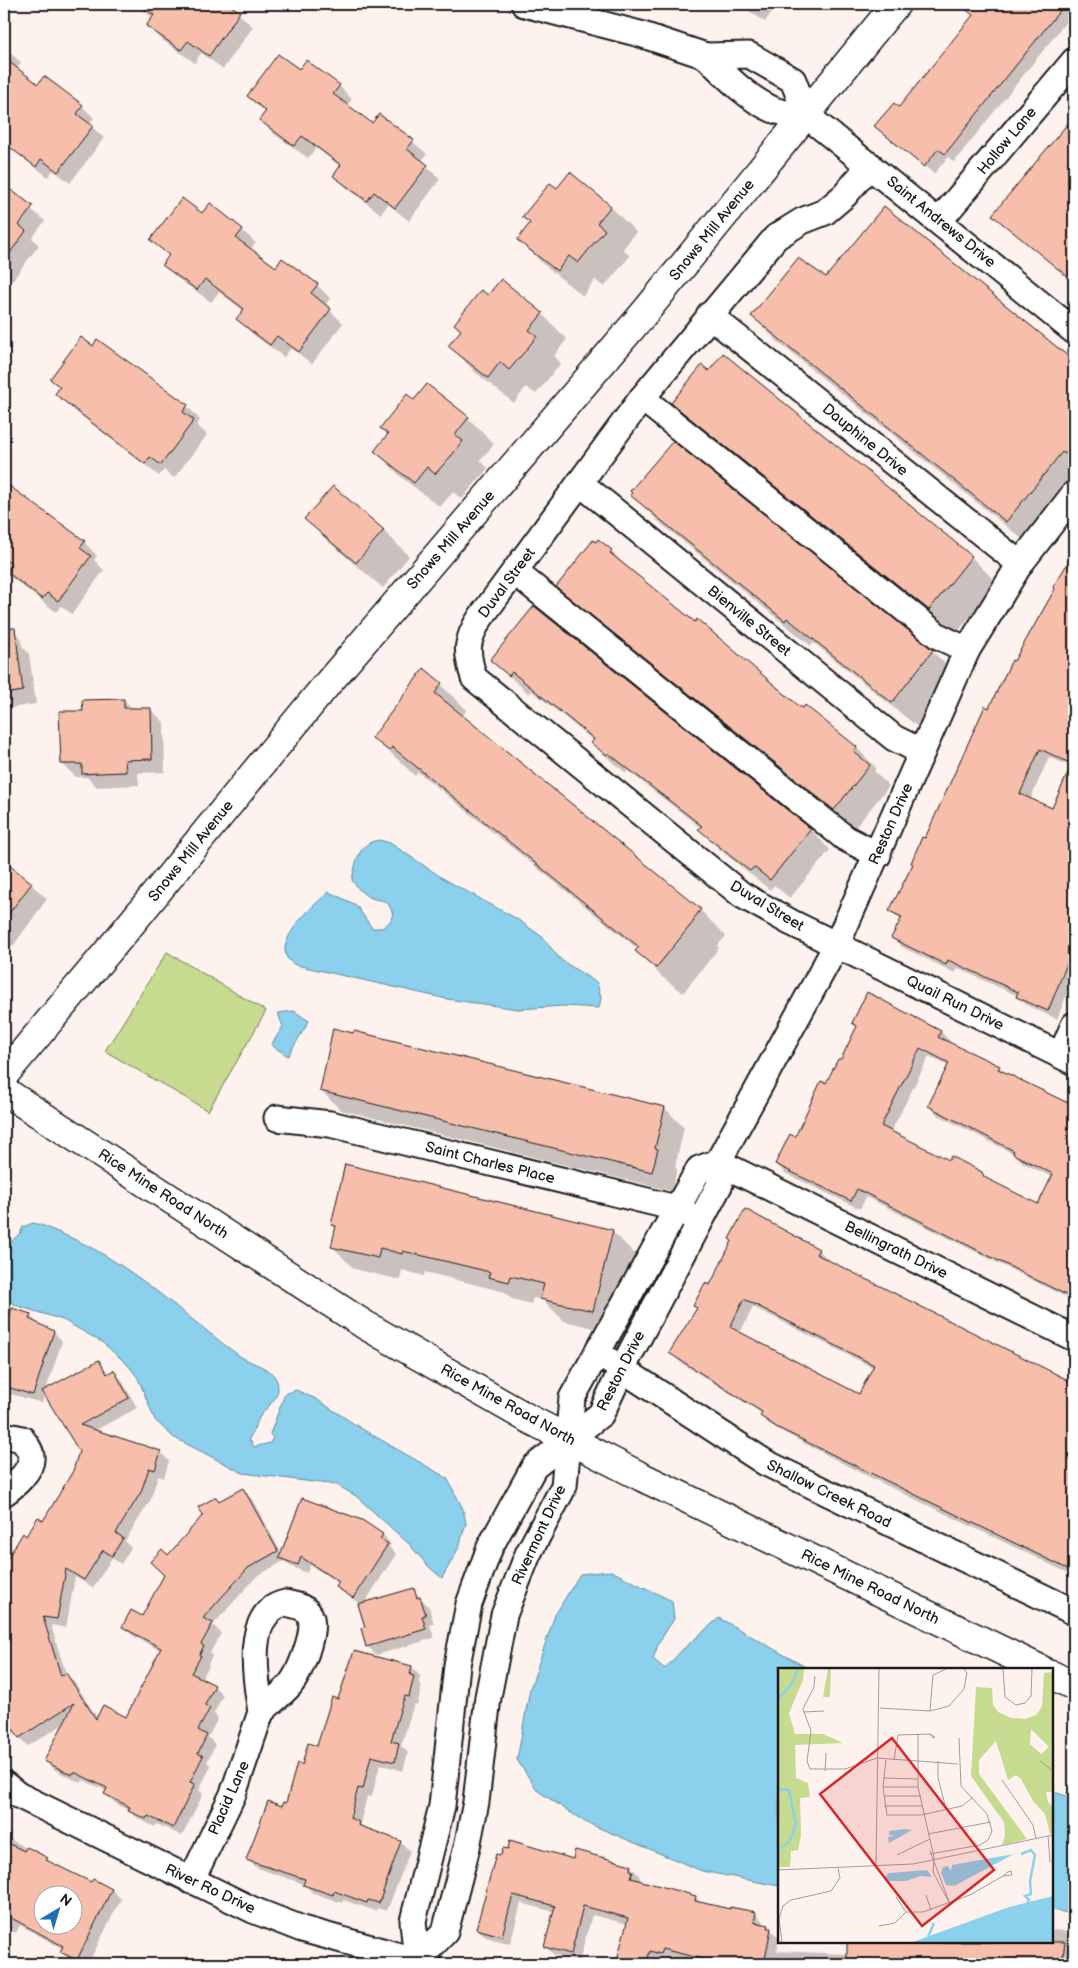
<svg xmlns="http://www.w3.org/2000/svg" width="1078" height="1968" font-family="'Balsamiq Sans',sans-serif">
<rect width="100%" height="100%" fill="#fdf2ee"/>
<filter id="ink" filterUnits="userSpaceOnUse"><feTurbulence type="fractalNoise" baseFrequency=".02" numOctaves="2"/><feDisplacementMap in="SourceGraphic" scale="10" xChannelSelector="R" yChannelSelector="G"/><feConvolveMatrix kernelMatrix="1 2 1 2 8 2 1 2 1" color-interpolation-filters="sRGB"/></filter>
<g filter="url(#ink)">
<polygon fill="#c6da90" stroke="#717b56" points="167,952 266,1011 208,1111 105,1051"/>
<g fill="#8bd1ed" stroke="#5f8999">
<path d="M379,840L390,843L444,879L517,919L541,936L561,960L597,983L601,998L599,1008L563,1006L518,1009L447,999L296,965C263,950 313,905 329,892L356,905L372,928H382L390,922L393,914C386,896 384,903 369,897C361,893 357,887 352,880C356,862 358,843 379,840Z"/>
<polygon points="294,1011 309,1021 288,1056 271,1045 283,1027 278,1013"/>
<path d="M33,1223C44,1225 52,1230 62,1234C128,1260 184,1316 241,1357C251,1363 271,1368 276,1379C284,1397 266,1406 259,1418C255,1425 253,1432 249,1439L254,1447L270,1443L273,1438L270,1434L285,1394L296,1390L316,1399L362,1429L447,1478L463,1509L466,1523L459,1547L442,1578L429,1567L409,1544L356,1496L337,1485L243,1473L173,1437L155,1420L138,1378L128,1365L102,1342L63,1320L15,1305L4,1294C4,1272 0,1246 20,1234L23,1227Z"/>
<polygon points="611,1571 672,1601 674,1619 659,1642 653,1659 665,1669 682,1650 719,1618 809,1669 779,1669 779,1886 702,1871 585,1822 538,1791 517,1760 530,1689 555,1615 580,1574"/>
<polygon points="1052,1791 1074,1799 1074,1914 1052,1910"/>
</g>
<g fill="#0003" fill-rule="evenodd">
<polygon points="111,4 124,4 120,10"/>
<polygon points="134,4 238,4 234,9 253,27 223,69 201,53 195,63 161,39 148,26 154,18"/>
<polygon points="739,4 778,4 765,22"/>
<polygon points="975,4 1074,4 1074,15 1069,18 954,162 948,157 934,174 876,126 899,109 974,15 970,11"/>
<polygon points="4,46 21,63 16,69 38,86 44,78 82,106 94,118 89,124 104,138 70,183 53,170 48,177 4,143"/>
<polygon points="299,71 339,86 352,99 347,106 372,125 400,131 427,154 421,162 440,179 409,221 388,204 381,214 348,189 335,176 341,167 316,148 308,158 274,134 261,120 266,113 248,96"/>
<polygon points="1074,118 1074,282 994,215"/>
<polygon points="570,174 611,207 636,232 623,249 630,256 604,287 595,280 583,296 544,265 519,240"/>
<polygon points="4,186 45,221 32,238 39,245 12,281 5,275 4,277"/>
<polygon points="884,208 1074,362 1074,494 1032,547 778,342 752,316 827,278"/>
<polygon points="202,215 242,230 256,243 250,250 276,269 317,285 330,298 325,306 343,323 312,364 291,348 284,357 251,333 238,319 244,311 219,292 211,302 177,278 164,264 170,257 152,240"/>
<polygon points="488,297 542,314 567,339 554,356 561,363 536,394 526,387 514,403 475,372 450,346"/>
<polygon points="723,355 971,557 997,583 955,635 698,428 673,403 709,373"/>
<polygon points="51,379 187,406 200,420 197,425 207,435 174,478 164,470 159,476 70,407 56,394 61,388"/>
<polygon points="427,385 468,418 494,444 480,460 488,468 462,499 453,492 440,507 401,477 376,451 389,435 381,428 414,401"/>
<polygon points="4,483 84,542 97,556 94,560 104,570 72,614 61,606 56,612 4,572"/>
<polygon points="632,495 932,651 958,676 919,728 814,643 811,646 658,521"/>
<polygon points="305,519 383,530 409,556 383,588 331,544"/>
<polygon points="611,551 631,571 799,707 803,709 805,707 857,748 876,768 874,771 889,786 854,829 578,607 558,587"/>
<path d="M1074,558V709L1065,728L1074,733V976L1057,1019L1026,1005L1018,996L957,968L955,973L902,947L893,938L902,921L891,911L989,709L1056,589L1054,587ZM1049,757L1072,767L1053,810L1030,800Z"/>
<polygon points="535,608 811,830 830,850 790,898 774,885 770,890 754,877 719,849 700,829 701,828 628,771 626,773 612,762 593,743 594,741 532,691 529,694 491,660"/>
<polygon points="4,625 7,625 21,638 22,646 29,654 36,704 4,709"/>
<polygon points="425,670 467,710 462,716 700,910 726,936 717,946 719,948 683,993 662,977 637,951 638,949 418,772 415,776 374,737"/>
<polygon points="124,700 133,709 150,709 164,722 165,772 138,773 139,785 97,787 87,777 76,777 62,764"/>
<polygon points="4,863 31,884 47,899 13,946 11,945 4,954"/>
<path d="M867,994L941,1032L950,1041L948,1043L999,1067L1007,1074L1064,1102L1065,1100L1074,1104V1301L866,1197L860,1209L785,1173L777,1164L795,1138L841,1061L857,1027L853,1023ZM929,1056L949,1066L929,1106L938,1115L1014,1154L1023,1163L1052,1177L1038,1206L990,1181L981,1173L949,1161L891,1132Z"/>
<polygon points="355,1033 665,1108 684,1128 675,1167 677,1169 672,1191 341,1110 321,1091"/>
<path d="M745,1210L819,1250L827,1259L826,1261L1074,1384V1576L859,1472L770,1425L761,1416L763,1414L680,1362L671,1353L698,1309L695,1306L710,1287L733,1242ZM753,1307L874,1368L860,1396L740,1333Z"/>
<polygon points="332,1224 612,1231 635,1254 615,1333 564,1321 543,1300 533,1298 531,1304 512,1299 505,1292 425,1272 424,1276 402,1270 400,1280 354,1269 332,1246 336,1229"/>
<polygon points="13,1309 30,1315 39,1325 54,1332 62,1341 46,1390 99,1362 109,1374 114,1372 122,1380 137,1408 94,1431 160,1452 169,1461 164,1478 158,1476 150,1501 125,1541 131,1548 121,1564 112,1558 93,1588 75,1577 66,1628 51,1625 66,1674 75,1683 98,1719 127,1719 161,1651 133,1636 124,1627 142,1618 165,1575 169,1556 220,1502 243,1490 252,1499 282,1554 362,1522 383,1535 391,1544 389,1547 396,1554 364,1604 413,1589 429,1607 434,1624 430,1625 434,1638 376,1655 367,1646 366,1628 359,1604 338,1587 340,1584 310,1565 307,1573 290,1566 284,1561 257,1576 213,1625 221,1633 210,1653 212,1656 208,1664 209,1666 201,1680 214,1686 223,1695 214,1713 218,1718 208,1737 215,1745 207,1762 211,1766 199,1790 203,1794 182,1836 157,1824 155,1827 139,1819 130,1811 115,1803 106,1794 107,1791 83,1780 81,1783 55,1770 46,1761 65,1723 28,1746 11,1730 4,1719 4,1566 23,1535 27,1538 43,1522 74,1471 81,1451 45,1394 42,1403 4,1392 4,1338"/>
<polygon points="412,1667 420,1676 419,1683 422,1686 417,1705 414,1704 401,1746 408,1753 403,1771 380,1764 372,1797 367,1796 360,1824 364,1829 401,1842 410,1851 387,1911 377,1908 376,1911 343,1900 342,1903 313,1893 304,1884 257,1868 248,1860 283,1808 287,1805 303,1766 318,1747 339,1700"/>
<path d="M4,1836L47,1859L53,1865L92,1884L93,1881L112,1890L121,1899L88,1964H78L71,1961L62,1952L63,1949L20,1925L16,1933L4,1927ZM42,1896H72V1926H42Z"/>
<polygon points="497,1855 630,1866 639,1875 641,1882 696,1898 702,1904 730,1910 755,1913 764,1922 763,1925 768,1927 779,1938 777,1951 848,1954 849,1942 1052,1942 1052,1930 1063,1931 1074,1940 1074,1964 699,1964 670,1957 669,1962 659,1959 657,1964 617,1964 628,1924 592,1915 579,1962 554,1955 545,1946 554,1912 521,1903 510,1944 486,1937 477,1928"/>
</g>
<g fill="#f7beac" stroke="#1c1c1c" fill-rule="evenodd">
<polygon points="137,4 228,4 240,12 209,56 188,41 181,50 146,26 154,15"/>
<polygon points="959,4 1065,4 945,154 938,149 924,167 874,126 894,103 899,107 973,15"/>
<polygon points="278,54 299,69 306,60 340,85 333,94 372,123 379,114 414,140 407,149 428,165 395,208 374,192 367,201 333,176 341,165 302,136 294,146 259,120 266,111 247,96"/>
<polygon points="4,58 38,84 44,76 83,105 77,114 93,126 58,172 41,159 36,167 4,143"/>
<polygon points="1074,116 1074,282 992,215"/>
<polygon points="570,172 611,206 597,223 605,230 594,243 578,263 569,256 557,271 517,240 530,223 522,217 550,183 557,188"/>
<polygon points="4,185 33,206 19,225 26,231 4,261"/>
<polygon points="182,198 202,213 210,203 243,229 236,238 276,267 282,258 318,284 311,293 331,309 299,352 277,336 270,345 236,319 244,309 205,279 197,290 162,265 169,255 150,240"/>
<polygon points="884,206 1074,361 1074,443 1065,454 1062,452 1006,522 751,316 798,258 826,277"/>
<polygon points="501,279 543,313 529,330 537,336 526,350 509,370 500,362 488,378 448,346 461,330 454,324 481,290 488,295"/>
<polygon points="81,337 93,346 97,339 188,405 183,412 194,420 161,465 150,457 145,464 55,394 60,387 50,379"/>
<polygon points="723,353 972,556 929,610 671,403 702,365 709,371"/>
<polygon points="427,384 469,417 455,435 463,441 452,455 435,474 427,467 414,483 374,451 388,434 380,428 407,394 414,400"/>
<polygon points="673,441 933,650 892,703 787,618 785,621 630,495 632,493 630,491"/>
<polygon points="4,482 85,541 80,548 91,556 58,601 47,593 42,599 7,572 12,565 4,559"/>
<polygon points="333,486 384,530 356,563 304,519"/>
<polygon points="598,539 612,550 610,553 695,622 697,619 799,706 803,708 805,705 857,747 854,752 870,765 834,810 556,587 593,540 596,542"/>
<path d="M1074,553V946L1048,1011L1016,997L1018,992L948,960L946,965L891,938L902,917L889,911L913,864L911,863L922,837L925,838L985,706L989,708L1012,660L1014,661L1055,589L1053,587ZM1040,749L1072,764L1052,808L1020,794Z"/>
<polygon points="534,606 811,829 770,880 754,867 750,871 733,858 698,829 702,826 608,753 606,755 591,743 594,739 512,672 509,676 490,660"/>
<polygon points="4,628 15,628 23,691 4,694"/>
<polygon points="424,668 442,683 435,693 701,909 693,920 694,921 656,968 635,951 639,947 392,747 389,751 372,738"/>
<polygon points="124,699 124,708 151,708 152,759 125,760 126,772 100,773 82,774 82,764 61,764 59,711 83,711 82,700"/>
<polygon points="4,861 32,883 4,920"/>
<path d="M867,992L941,1031L938,1037L1000,1066L998,1069L1074,1106V1299L857,1189L851,1201L775,1164L790,1134L795,1137L821,1081L826,1083L838,1059H841L857,1026L852,1023ZM920,1048L949,1063L928,1106L1014,1151L1013,1154L1053,1174L1038,1204L984,1177L982,1172L951,1156L949,1160L881,1126Z"/>
<polygon points="333,1028 353,1033 354,1031 665,1107 655,1148 658,1149 652,1172 320,1091"/>
<polygon points="345,1164 613,1230 593,1311 540,1299 544,1284 511,1276 509,1282 488,1277 490,1272 403,1251 402,1254 380,1248 378,1258 331,1247 336,1226 331,1225"/>
<path d="M745,1209L819,1249L816,1254L1074,1383V1572L778,1428L760,1416L762,1412L669,1353L697,1308L693,1306L705,1283L710,1285L732,1241L729,1239ZM744,1299L874,1365L859,1394L730,1327Z"/>
<polygon points="12,1308 31,1314 29,1319 54,1331 33,1395 4,1386 4,1334"/>
<polygon points="99,1360 107,1374 114,1370 129,1398 80,1425 161,1451 155,1470 149,1468 141,1492 116,1533 123,1538 112,1556 103,1550 84,1580 66,1569 57,1619 43,1617 61,1676 66,1673 96,1719 103,1705 126,1717 161,1648 122,1627 131,1610 142,1616 164,1575 150,1562 162,1549 168,1555 203,1515 198,1507 216,1497 219,1501 243,1488 278,1551 248,1568 203,1618 213,1623 201,1644 204,1646 199,1655 201,1656 191,1673 215,1685 205,1705 210,1708 198,1730 207,1735 198,1753 203,1756 190,1782 195,1784 173,1828 148,1816 146,1819 128,1811 130,1807 104,1794 107,1788 74,1772 72,1775 44,1761 74,1703 19,1738 13,1729 4,1735 4,1564 23,1533 26,1536 38,1517 43,1521 73,1471 79,1451 42,1391"/>
<polygon points="302,1498 362,1520 383,1534 380,1539 388,1544 353,1598 336,1587 339,1582 301,1557 298,1565 279,1558"/>
<polygon points="414,1588 417,1598 420,1597 426,1615 422,1616 426,1629 366,1647 361,1628 365,1627 358,1604"/>
<polygon points="354,1651 412,1666 410,1675 414,1676 409,1697 405,1696 401,1707 391,1741 399,1743 395,1762 371,1756 363,1789 358,1788 350,1818 359,1822 358,1825 401,1841 379,1903 368,1900 367,1903 334,1891 333,1895 303,1885 305,1879 246,1860 268,1801 282,1806 283,1802 286,1803 297,1763 302,1765 308,1743 317,1746 332,1697 338,1699"/>
<polygon points="510,1840 573,1859 575,1850 631,1865 630,1870 633,1871 631,1878 696,1896 695,1901 730,1909 730,1907 756,1912 754,1922 769,1925 768,1928 771,1928 764,1964 723,1964 662,1949 660,1954 650,1951 646,1964 616,1964 628,1918 583,1906 571,1954 544,1947 555,1906 513,1895 502,1936 476,1929 496,1854 501,1855 503,1848 508,1849"/>
<path d="M4,1841L24,1851L27,1847L48,1858L46,1860L91,1882L93,1879L112,1889L77,1960L60,1952L63,1946L4,1914ZM42,1896H72V1926H42Z"/>
<polygon points="847,1942 1065,1942 1062,1964 847,1964"/>
</g>
<g fill="none" stroke-linecap="round" stroke-linejoin="round">
<g stroke="#1c1c1c" stroke-width="29">
<g id="street">
<polyline points="524,4 640,34 706,56 749,55 793,80 806,115"/>
<path d="M706,56C726,76 748,99 774,110C784,114 796,114 806,115L1074,331"/>
<path d="M870,165L845,195L825,212L802,221L776,237L642,398L481,617C465,641 466,652 474,678L742,895L790,922L1074,1062"/>
<polyline points="939,221 1074,61"/>
<polyline points="709,315 1020,564"/>
<polyline points="642,398 938,636 967,650"/>
<polyline points="580,483 894,738 922,752"/>
<polyline points="515,572 845,838 878,855"/>
<polyline points="1061,1055 1074,1025"/>
<polyline points="277,1118 330,1124 676,1208 689,1215"/>
<polyline points="718,1162 1074,1338"/>
<polyline points="608,1360 766,1463 1074,1612"/>
<path d="M4,1435L22,1439C25,1444 31,1450 31,1456C33,1470 14,1486 4,1493"/>
<path d="M285,1603C295,1605 308,1607 311,1618C315,1634 300,1673 290,1685C281,1695 270,1703 261,1712C256,1681 243,1613 285,1603Z"/>
<polyline points="4,1784 18,1795 253,1910 302,1929 429,1964"/>
<polyline points="191,1881 233,1794 261,1712"/>
<polyline points="417,1961 413,1921 442,1806 457,1665 469,1604 490,1547 534,1467 601,1414 622,1369 720,1184 718,1162 837,944 967,650 1020,564 1074,494"/>
<polyline points="417,1961 445,1932 467,1847 476,1802 488,1697 504,1615 528,1554 564,1486 572,1398 699,1169 718,1162"/>
</g>
</g>
<g stroke="#1c1c1c" stroke-width="31">
<g id="secondary">
<polyline points="4,1075 125,931 323,689 646,311 896,4"/>
<polyline points="4,1091 365,1325 529,1419 642,1477 1040,1669"/>
<polyline points="1052,1675 1074,1686"/>
</g>
</g>
<use href="#street" stroke="#fff" stroke-width="25"/>
<use href="#secondary" stroke="#fff" stroke-width="28"/>
</g>
</g>
<g text-anchor="middle" dominant-baseline="central" stroke-width="4" stroke-linejoin="round" paint-order="stroke">
<g font-size="15" fill="#1c1c1c" stroke="#fff">
<text transform="translate(1007 141) rotate(-50)">Hollow Lane</text>
<text transform="translate(941 222) rotate(39)">Saint Andrews Drive</text>
<text transform="translate(712 230) rotate(-51)">Snows Mill Avenue</text>
<text transform="translate(865 440) rotate(39)">Dauphine Drive</text>
<text transform="translate(451 540) rotate(-49)">Snows Mill Avenue</text>
<text transform="translate(507 583) rotate(-53)">Duval Street</text>
<text transform="translate(749 621) rotate(39)">Bienville Street</text>
<text transform="translate(891 824) rotate(-66)">Reston Drive</text>
<text transform="translate(191 851) rotate(-51)">Snows Mill Avenue</text>
<text transform="translate(767 906) rotate(31)">Duval Street</text>
<text transform="translate(955 1003) rotate(26)">Quail Run Drive</text>
<text transform="translate(490 1163) rotate(14)">Saint Charles Place</text>
<text transform="translate(163 1194) rotate(33)">Rice Mine Road North</text>
<text transform="translate(896 1250) rotate(26)">Bellingrath Drive</text>
<text transform="translate(621 1371) rotate(-63)">Reston Drive</text>
<text transform="translate(508 1405) rotate(29)">Rice Mine Road North</text>
<text transform="translate(829 1494) rotate(26)">Shallow Creek Road</text>
<text transform="translate(539 1535) rotate(-65)">Rivermont Drive</text>
<text transform="translate(870 1587) rotate(26)">Rice Mine Road North</text>
<text transform="translate(229 1798) rotate(-66)">Placid Lane</text>
<text transform="translate(210 1889) rotate(25)">River Ro Drive</text>
</g>
</g>
<g transform="translate(778 1668)">
<rect width="275" height="275" fill="#fdf2ee"/>
<path d="M0,1H26L25,12L11,45L17,66H45L65,75L17,77L18,110L30,115L32,129L22,130L23,168L20,182L13,183L12,199H0ZM50,1H53L52,29H45ZM275,4V124H268L270,134L275,139V165L272,166L267,146L255,133L243,111L238,107L230,112L218,73L201,92V106L249,171L224,177L227,167L226,154L193,108L198,19L214,20L215,37L220,44L233,50L247,51L258,47L264,39L266,5ZM253,61L271,79L263,86L252,76Z" fill="#c6da90" fill-rule="evenodd"/>
<path d="M127,161L134,162L111,175L110,169L116,168L111,167V163ZM236,186L176,218L168,217L163,205L165,199L170,198L173,203L174,197ZM149,202L154,209L142,208L128,213H109L107,209L111,205ZM275,228V274H135L231,239Z" fill="#8bd1ed"/>
<path fill="none" stroke="#8bd1ed" stroke-width="2.5" d="M0,31L13,17L20,1M0,121L11,122L18,157L11,174L0,181M243,186L253,182L257,187L252,213L253,226L247,228L251,232L249,236M150,269L156,255"/>
<path fill="none" stroke="#a39c9a" stroke-width="1" d="M225,1L227,29L238,37L247,35L253,28L254,1M37,8L36,19L25,41L33,63L29,93L32,101H67L99,90L180,96M102,40L152,43L171,38L186,21L189,5L186,1M152,43L155,7L168,1M25,44L46,43M140,66V119L156,189L155,204L172,236M108,92L105,119L109,147H143L184,138L194,130M116,92L120,67L152,66L157,69L155,70L152,66M160,93V110L168,141M262,93L275,103M47,103L48,85M106,110L139,111M224,112L255,157L258,171M105,119H140M106,128H143M106,138H145M150,166L213,154M270,168L272,194M152,183L172,236M152,186L202,177L210,172L214,163L209,146L183,118L181,70M119,187L152,171M98,199L101,1M0,202L135,196L275,167M233,203L234,207L225,208L230,204ZM148,227L153,242M118,229L128,244H145L192,227L225,208M101,258L117,255L128,244M4,274L1,251L5,238L13,232L53,223L62,210L60,200"/>
<path fill="#d62828" fill-opacity="0.15" stroke="#d62828" stroke-width="2.5" d="M114,70L216,202L144,258L42,126Z"/>
<rect width="275" height="275" fill="none" stroke="#1c1c1c" stroke-width="2.5"/>
</g>
<rect width="1078" height="1968" fill="none" stroke="#fff" stroke-width="20"/>
<rect x="10" y="10" width="1058" height="1948" fill="none" stroke="#1c1c1c" stroke-width="2" filter="url(#ink)"/>
<g transform="translate(58 1910) rotate(38)"><circle r="24" fill="#ffffff" stroke="#a4a4a4"/>
<path d="M0-4L9 19L0 12L-9 19Z" fill="#1f6fb2"/>
<text y="-8" font-size="14" font-weight="bold" text-anchor="middle" fill="#1c1c1c">N</text>
</g>
</svg>
